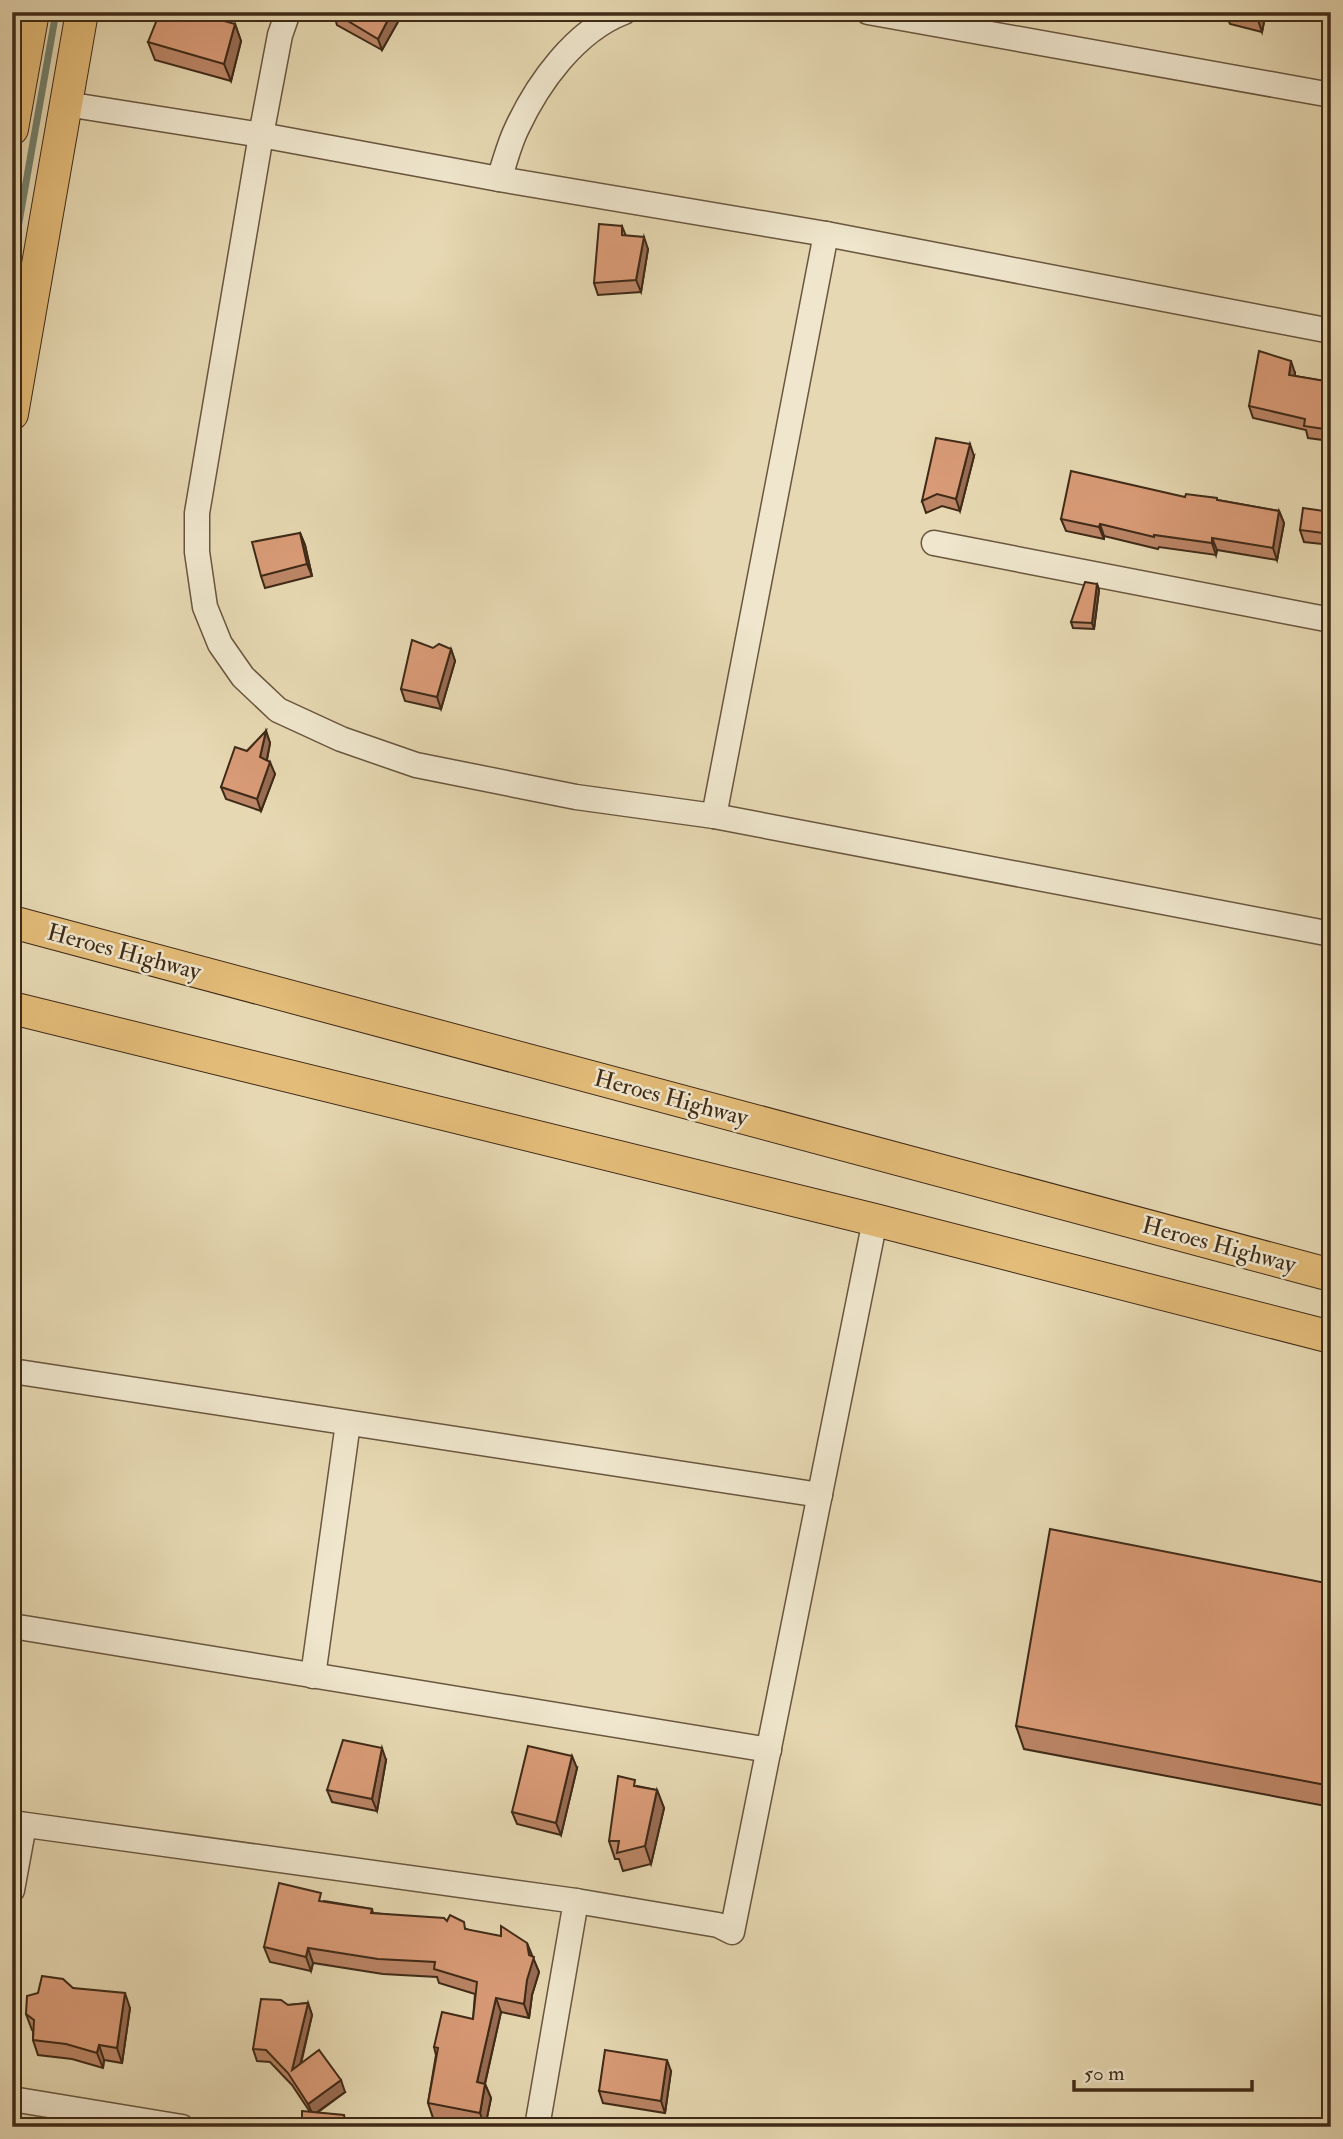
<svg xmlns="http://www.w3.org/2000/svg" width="1343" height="2139" font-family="'IM FELL Double Pica',serif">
<rect width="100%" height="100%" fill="#e6d8b2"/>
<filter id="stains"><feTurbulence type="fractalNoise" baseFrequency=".00286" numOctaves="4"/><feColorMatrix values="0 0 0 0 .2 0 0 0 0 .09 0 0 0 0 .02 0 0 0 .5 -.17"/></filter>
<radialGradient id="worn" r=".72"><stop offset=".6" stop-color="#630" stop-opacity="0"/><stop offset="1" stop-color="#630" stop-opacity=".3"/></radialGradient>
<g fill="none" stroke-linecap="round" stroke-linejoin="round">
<polyline stroke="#74816d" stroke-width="7" points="12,262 56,12"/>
<g stroke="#69563e" stroke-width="27">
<g id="minor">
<polyline points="288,12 280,35 261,135 197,513 197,552 205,607 220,644 243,677 278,710 341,739 416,765 576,797 714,816 1331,934"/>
<polyline points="868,12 1331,95"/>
<polyline points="66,104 261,135 499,179 826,234 1331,331"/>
<path d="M499,179C505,162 509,144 517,128C538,83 575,31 624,12"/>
<polyline points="934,543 1331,620"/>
<polyline points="714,816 826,234"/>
<polyline points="12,1371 820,1495"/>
<polyline points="12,1626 769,1750"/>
<polyline points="313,1676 348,1423"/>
<polyline points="12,1823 576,1901 537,2127"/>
<polyline points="12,1890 24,1825"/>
<polyline points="576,1901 718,1925 732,1932 875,1220"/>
<polyline points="12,2099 182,2127"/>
</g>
</g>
<g stroke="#3f2a17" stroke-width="34">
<g id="major">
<polyline points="12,129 33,12"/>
<polyline points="12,414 82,12"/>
<polyline points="12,922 1331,1275"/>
<polyline points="12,1008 875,1220 1331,1337"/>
</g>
</g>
<use href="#minor" stroke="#efe6cd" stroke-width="24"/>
<use href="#major" stroke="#e3bc79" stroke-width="32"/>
</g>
<g fill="#bb8566" stroke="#3f2a17" stroke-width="2">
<polygon points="333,12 396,12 399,20 382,50 337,25"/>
<polygon points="1266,12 1262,32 1230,24 1225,13"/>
<polygon points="235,24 241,41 231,81 155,60 148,42"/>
<polygon points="622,226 626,236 648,249 641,292 598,295 594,283"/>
<polygon points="1295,373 1295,376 1331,382 1331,441 1308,438 1306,430 1253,418 1249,406"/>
<polygon points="974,456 960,511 942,506 926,513 922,501"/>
<polygon points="1185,497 1218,500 1279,511 1284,523 1277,560 1217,550 1216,555 1159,547 1158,549 1104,536 1104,539 1066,531 1061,519"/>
<polygon points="1331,512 1331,545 1304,542 1300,530"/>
<polygon points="300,533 305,545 312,576 265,588 261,576"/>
<polygon points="1097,584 1099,590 1094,629 1073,628 1071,622"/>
<polygon points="433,648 451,649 455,661 441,709 405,701 401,689"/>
<polygon points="266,731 270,743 267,760 275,774 261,811 226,799 221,787 247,751"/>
<polygon points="1331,1584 1331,1807 1024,1749 1016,1726"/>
<polygon points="386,1760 377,1811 332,1802 327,1790"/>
<polygon points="577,1768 561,1835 517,1824 512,1812"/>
<polygon points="637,1786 657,1790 664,1808 651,1864 623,1871 619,1859 615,1859 609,1841"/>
<polygon points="324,1901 372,1909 373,1913 447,1921 532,1956 539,1972 532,1995 529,2018 501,2012 485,2084 491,2098 485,2127 433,2118 428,2103 436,2055 434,2047 473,2019 475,1994 439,1983 437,1977 383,1974 313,1963 311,1971 270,1962 264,1947"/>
<polygon points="73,1988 130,2008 122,2063 104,2060 103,2068 72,2059 38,2055 33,2040 33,2031 32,2030 26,2014"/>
<polygon points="308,2003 312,2015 301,2064 345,2092 317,2113 345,2120 361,2127 310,2112 292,2085 270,2062 257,2061 253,2049 288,2005"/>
<polygon points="671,2071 665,2113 603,2103 599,2091"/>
</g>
<g fill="#986c53" stroke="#3f2a17" stroke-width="2">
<polygon points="392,12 396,12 399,20 382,50 378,39"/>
<polygon points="1259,12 1266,12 1262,32 1258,20"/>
<polygon points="235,24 241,41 231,81 224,64"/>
<polygon points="644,237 648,249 641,292 636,280"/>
<polygon points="1291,361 1295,373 1293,387 1289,375"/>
<polygon points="970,444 974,456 960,511 956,499"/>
<polygon points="1279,511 1284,523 1277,560 1273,548"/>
<polygon points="1100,524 1104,536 1104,539 1099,527"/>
<polygon points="300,533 305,545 312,576 307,564"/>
<polygon points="1212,538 1217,550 1216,555 1212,543"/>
<polygon points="1097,584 1099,590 1094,629 1092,623"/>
<polygon points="451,649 455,661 441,709 437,697"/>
<polygon points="266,731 270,743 265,769 260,757"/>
<polygon points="270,762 275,774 261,811 257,799"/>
<polygon points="382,1748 386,1760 377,1811 372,1799"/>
<polygon points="572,1756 577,1768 561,1835 556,1823"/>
<polygon points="657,1790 664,1808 651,1864 645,1846"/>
<polygon points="527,1943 539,1972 532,1995 529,2018 524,2004 529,1955"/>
<polygon points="308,1948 313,1963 311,1971 306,1957"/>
<polygon points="125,1993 130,2008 122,2063 117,2048"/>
<polygon points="496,1998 501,2012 482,2096 477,2082"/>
<polygon points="308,2003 312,2015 296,2082 292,2070"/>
<polygon points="99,2045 104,2060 103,2068 97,2053"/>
<polygon points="667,2060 671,2071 665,2113 661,2101"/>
<polygon points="341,2080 345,2092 313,2115 308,2104"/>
<polygon points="485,2084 491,2098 485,2127 480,2113"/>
</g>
<g fill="#d99b77" stroke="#3f2a17" stroke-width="2">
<polygon points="160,12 192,12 235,24 224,64 148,42"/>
<polygon points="333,12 392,12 378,39"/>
<polygon points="1225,12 1259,12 1258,20"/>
<polygon points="599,224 622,226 622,235 644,237 636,280 594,283"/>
<polygon points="1259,351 1291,361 1289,375 1331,382 1331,430 1304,426 1305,419 1249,406"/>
<polygon points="936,438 970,444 956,499 937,494 922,501"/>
<polygon points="1071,471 1185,497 1186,494 1217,498 1217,500 1279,511 1273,548 1212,538 1212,543 1154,535 1154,537 1100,524 1099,527 1061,519"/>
<polygon points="1303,508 1331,512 1331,534 1300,530"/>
<polygon points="300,533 307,564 261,576 252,542"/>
<polygon points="1085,582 1097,584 1092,623 1071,622"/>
<polygon points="412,640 433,648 439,644 451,649 437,697 401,689"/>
<polygon points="266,731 260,757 270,762 257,799 221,787 235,747 247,751"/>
<polygon points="1050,1529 1331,1584 1331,1786 1016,1726"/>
<polygon points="343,1740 382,1748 372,1799 327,1790"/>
<polygon points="528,1746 572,1756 556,1823 512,1812"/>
<polygon points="618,1776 635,1780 634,1786 657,1790 645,1846 617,1853 619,1841 609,1841"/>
<polygon points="279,1883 321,1893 319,1901 372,1909 371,1913 444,1918 447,1921 450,1915 464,1922 465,1929 501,1936 501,1926 527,1943 529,1955 534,1957 527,1980 524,2004 496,1998 477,2082 485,2084 480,2113 428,2103 438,2048 434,2047 442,2012 473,2019 477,1982 434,1969 435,1962 378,1959 308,1948 306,1957 264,1947"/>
<polygon points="42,1976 63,1979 73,1988 125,1993 117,2048 99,2045 97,2053 66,2044 33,2040 34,2020 26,2014 27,1996 38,1993"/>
<polygon points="261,1999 281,2000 288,2005 308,2003 292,2070 319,2050 341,2080 308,2104 288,2073 266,2050 253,2049"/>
<polygon points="605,2050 667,2060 661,2101 599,2091"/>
<polygon points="302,2111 344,2115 345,2120 359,2120 360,2127 302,2127"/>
</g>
<g text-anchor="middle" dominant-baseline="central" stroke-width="5" stroke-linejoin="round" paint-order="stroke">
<g font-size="24" fill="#3f2a17" stroke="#efe6cd">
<text transform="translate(124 952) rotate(15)">Heroes Highway</text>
<text transform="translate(671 1098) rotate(15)">Heroes Highway</text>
<text transform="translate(1219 1245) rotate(15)">Heroes Highway</text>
</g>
</g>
<rect width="1343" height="2139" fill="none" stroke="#e6d8b2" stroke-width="42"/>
<rect x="14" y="14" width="1315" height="2111" fill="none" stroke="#3f2a17" stroke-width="3.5"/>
<rect x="21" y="21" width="1301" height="2097" fill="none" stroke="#3f2a17" stroke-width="2"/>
<path d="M1074 2080v10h178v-10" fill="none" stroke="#3f2a17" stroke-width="3.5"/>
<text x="1084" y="2080" font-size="21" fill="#3f2a17" stroke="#efe6cd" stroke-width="5" paint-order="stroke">50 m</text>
<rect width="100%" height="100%" filter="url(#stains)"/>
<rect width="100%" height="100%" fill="url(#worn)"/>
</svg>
